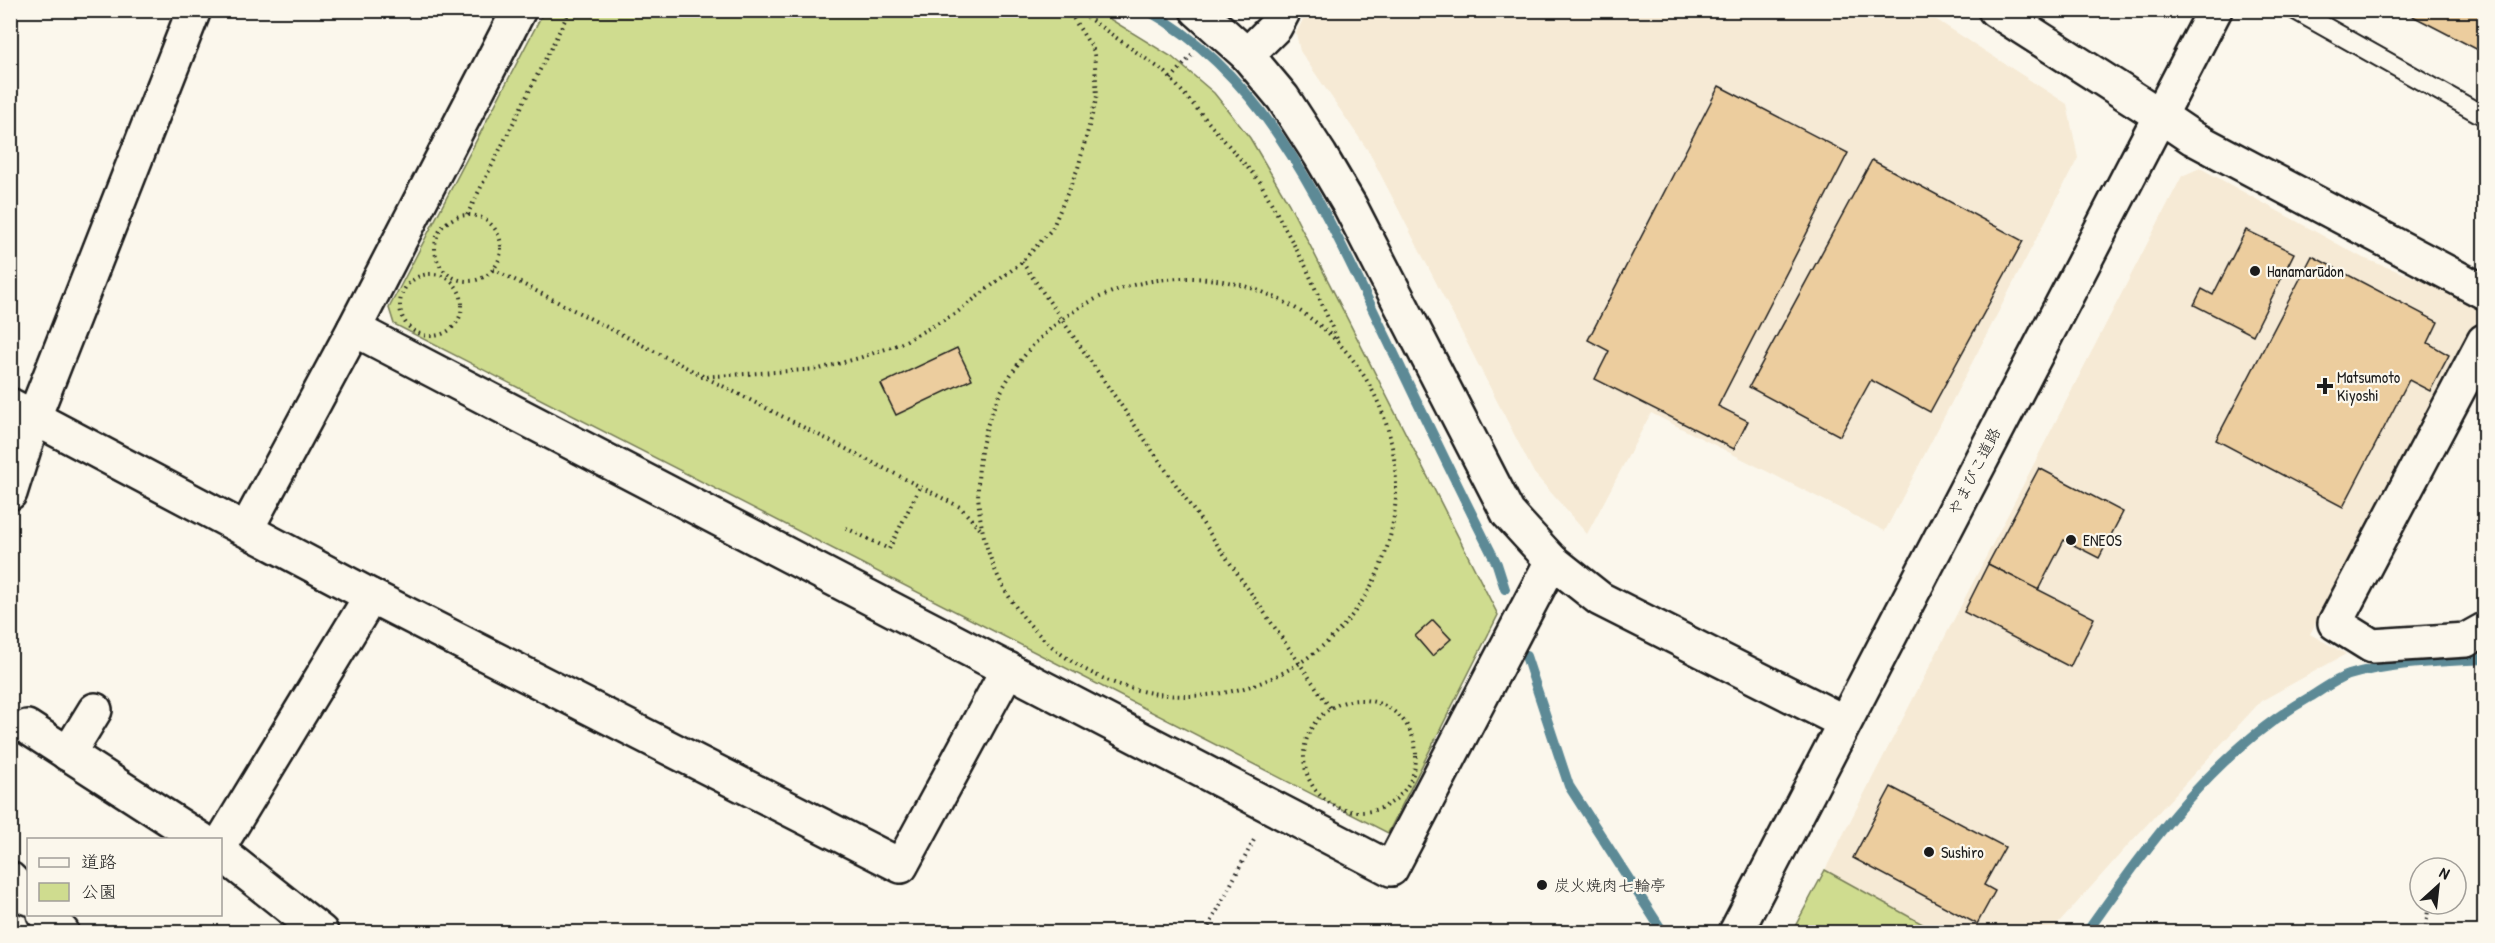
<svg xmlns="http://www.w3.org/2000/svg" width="2495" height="943" font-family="'Patrick Hand','Klee One',sans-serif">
<rect width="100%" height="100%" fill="#fbf7ec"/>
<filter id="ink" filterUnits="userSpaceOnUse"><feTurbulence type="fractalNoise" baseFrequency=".0167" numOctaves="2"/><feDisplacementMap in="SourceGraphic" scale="12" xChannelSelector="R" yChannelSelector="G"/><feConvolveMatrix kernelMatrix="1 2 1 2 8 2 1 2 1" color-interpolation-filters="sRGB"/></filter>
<g filter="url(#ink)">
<g fill="#f6ead5">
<polygon points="1308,10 1923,11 2067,104 2078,158 1885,531 1651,413 1587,534 1534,473 1369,152 1300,51 1296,33"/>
<polygon points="2200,168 2363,258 2476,301 2479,317 2310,634 2346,654 2261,701 2130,843 2051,932 1937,932 1825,870 2182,176"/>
</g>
<g fill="#cfdc8f" stroke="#767c56" stroke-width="1.5">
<polygon points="544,11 1097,11 1172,57 1214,93 1250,138 1289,204 1498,615 1388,833 394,324 389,308"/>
<polygon points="1825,870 1937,932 1792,932"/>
</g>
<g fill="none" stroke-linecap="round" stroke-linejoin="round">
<g stroke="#5d8a96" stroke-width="10">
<path d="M1147,10C1270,78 1328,218 1387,339C1423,414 1459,490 1497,564L1505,589"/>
<polyline points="1526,656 1569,786 1663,932"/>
<path d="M2087,932C2149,844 2213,752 2310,697C2322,690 2336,679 2349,675C2393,662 2439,662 2484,659"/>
</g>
</g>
<g fill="#eccd9e" stroke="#1c1c1c" stroke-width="1.5">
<polygon points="2401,10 2484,10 2484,53"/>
<polygon points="1719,86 1848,153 1718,406 1748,421 1734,449 1595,379 1609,351 1588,340"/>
<polygon points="1872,160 2023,241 1930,412 1871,380 1840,436 1749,387"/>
<polygon points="2246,230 2294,253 2253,335 2194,305 2202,289 2213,295"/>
<polygon points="2312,256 2438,322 2428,343 2449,355 2430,391 2409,380 2343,507 2216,440"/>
<polygon points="957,348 972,379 896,415 881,384"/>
<polygon points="2039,468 2123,512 2099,558 2064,540 2038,590 1988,564"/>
<polygon points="1988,564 2094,618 2070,667 1964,612"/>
<polygon points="1433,620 1451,639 1432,656 1415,636"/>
<polygon points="1891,787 2005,847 1984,885 1995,891 1977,924 1853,858"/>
</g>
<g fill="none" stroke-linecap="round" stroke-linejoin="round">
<g stroke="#1c1c1c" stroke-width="22">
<polyline id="service" points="2295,10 2484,116"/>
</g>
<g stroke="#1c1c1c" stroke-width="38">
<g id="minor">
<polyline points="2159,115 2193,138 2484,292"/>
<polyline points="2484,341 2335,623 2372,646 2466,640 2484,630"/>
<polyline points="10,405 371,596 901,866 1008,669"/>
<polyline points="247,528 354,329"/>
<polyline points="27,727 202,840"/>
<polyline points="68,754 95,710"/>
<polyline points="220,845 371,596"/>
<polyline points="220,852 321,932"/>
<polyline points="10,879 28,898"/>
<polyline points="44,914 62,932"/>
</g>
</g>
<g stroke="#1c1c1c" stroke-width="38">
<g id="tertiary">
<polyline points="519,10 354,329 1391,869 1552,561"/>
<polyline points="1197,10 1247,55 1283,98 1320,155 1350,206 1508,513 1552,561 1600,599 1844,722"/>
<polyline points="1995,10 2159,115"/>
<polyline points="1247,55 1275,27 1284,10"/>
<polyline points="10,493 34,417 194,10"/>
<polyline points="1736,932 2215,10"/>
</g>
</g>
<g stroke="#1c1c1c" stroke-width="4" stroke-dasharray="1.5 4.5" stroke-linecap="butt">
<polyline points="1077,10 1166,73 1260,182 1306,267 1337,339"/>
<polyline points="1171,79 1193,54"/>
<polyline points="467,215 570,10"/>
<circle cx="468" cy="248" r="33"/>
<polyline points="1022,262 1331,709"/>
<polyline points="493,269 960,507 982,531"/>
<circle cx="431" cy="305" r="31"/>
<circle cx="1187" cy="487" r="209"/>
<polyline points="701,377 819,369 859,358 900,344 955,314 1022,262 1052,229 1078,168 1097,96 1094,51 1068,10"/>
<polyline points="846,528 889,549 920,487"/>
<circle cx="1360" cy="756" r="56"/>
<polyline points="1206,932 1255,838"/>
<polyline points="2425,932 2429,904"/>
</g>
<use href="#service" stroke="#fbf7ec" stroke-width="18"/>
<use href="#minor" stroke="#fbf7ec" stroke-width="33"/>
<use href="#tertiary" stroke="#fbf7ec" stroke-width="33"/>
</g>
</g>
<g fill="#1c1c1c" stroke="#fbf7ec" stroke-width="2">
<circle cx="2255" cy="271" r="6"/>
<path d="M2322 377h6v6h6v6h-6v6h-6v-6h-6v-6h6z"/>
<circle cx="2071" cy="540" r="6"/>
<circle cx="1929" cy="852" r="6"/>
<circle cx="1542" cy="885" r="6"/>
</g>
<g text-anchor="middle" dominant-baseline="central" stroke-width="4.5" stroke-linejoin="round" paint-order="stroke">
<g font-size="16" fill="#1c1c1c" stroke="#fbf7ec" text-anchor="start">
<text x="2267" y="271">Hanamarūdon</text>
<text x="2337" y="377">Matsumoto<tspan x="2337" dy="18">Kiyoshi</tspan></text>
<text x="2083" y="540">ENEOS</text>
<text x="1941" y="852">Sushiro</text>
<text x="1554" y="885">炭火焼肉七輪亭</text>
</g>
<g font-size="16" fill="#1c1c1c" stroke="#fbf7ec">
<text transform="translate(1974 471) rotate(-63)">やまびこ道路</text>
</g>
</g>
<rect width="2495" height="943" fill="none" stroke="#fbf7ec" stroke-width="36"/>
<rect x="18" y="18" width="2459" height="907" fill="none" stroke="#1c1c1c" stroke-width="2" filter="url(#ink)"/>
<rect x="27" y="838" width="195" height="78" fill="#fbf7ec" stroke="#a29f99" stroke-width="1.5"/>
<rect x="39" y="858" width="30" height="9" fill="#fbf7ec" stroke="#a29f99" stroke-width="1.5"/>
<text x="81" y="868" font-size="18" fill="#1c1c1c">道路</text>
<rect x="39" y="883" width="30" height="18" fill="#cfdc8f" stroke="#a29f99" stroke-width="1.5"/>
<text x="81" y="898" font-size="18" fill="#1c1c1c">公園</text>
<g transform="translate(2438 886) rotate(27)"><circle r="28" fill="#fbf7ec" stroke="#a29f99" stroke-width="1.5"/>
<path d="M0-4.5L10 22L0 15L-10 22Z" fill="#1c1c1c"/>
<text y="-9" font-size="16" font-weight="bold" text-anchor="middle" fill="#1c1c1c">N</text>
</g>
</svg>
